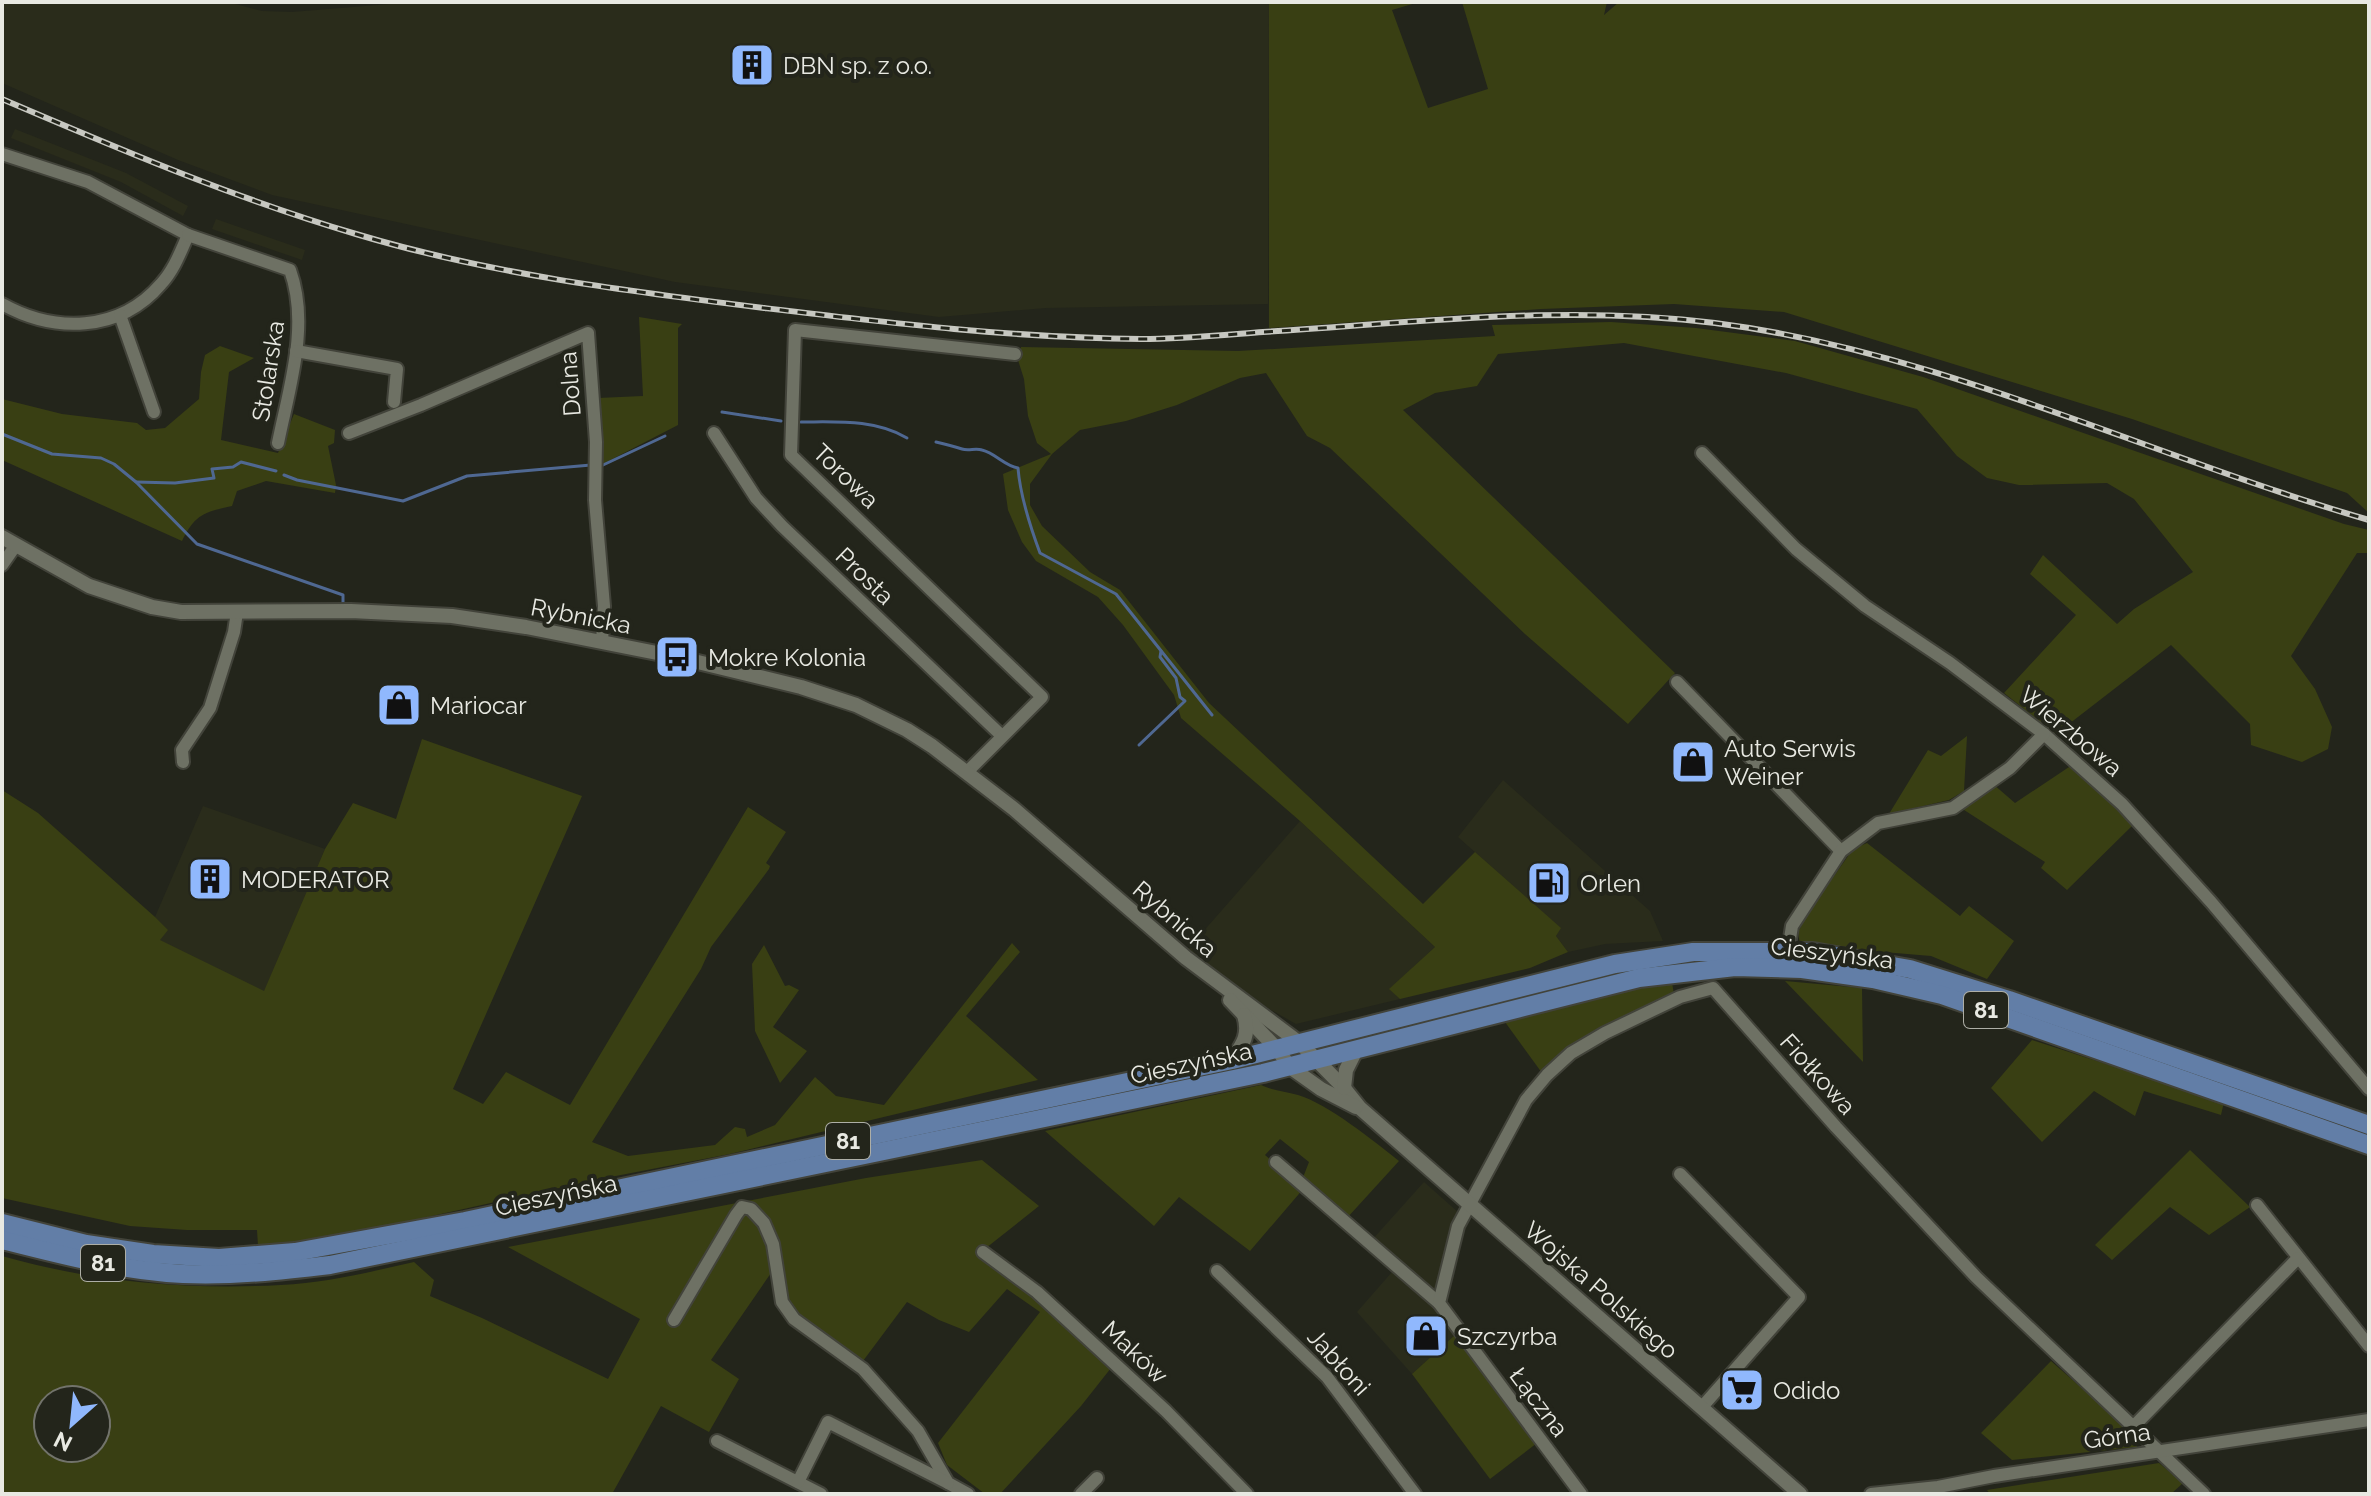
<svg xmlns="http://www.w3.org/2000/svg" width="2371" height="1496" font-family="Raleway,sans-serif">
<rect width="100%" height="100%" fill="#23251b"/>
<g fill="#2a2c1b">
<polygon points="2,2 228,2 262,11 292,12 414,2 1269,2 1268,304 1046,308 939,317 675,282 272,195 178,160 2,83"/>
<polygon points="15,129 126,173 188,206 183,216 121,182 11,138"/>
<polygon points="216,219 305,250 302,260 212,229"/>
<polygon points="1503,780 1650,911 1663,941 1605,944 1568,952 1556,936 1560,928 1458,837"/>
<polygon points="203,806 325,849 264,992 159,940 155,917"/>
<polygon points="1300,821 1435,947 1390,989 1400,999 1296,1024 1243,994 1187,950"/>
<polygon points="1424,1182 1468,1221 1463,1230 1446,1306 1456,1334 1412,1374 1357,1312 1399,1264 1372,1240"/>
</g>
<g fill="#393f13" fill-rule="evenodd">
<polygon points="1269,2 1419,2 1392,10 1428,108 1488,89 1462,2 1607,2 1604,15 1619,2 2369,2 2369,513 2347,493 2132,419 1784,312 1674,304 1541,309 1269,328"/>
<polygon points="639,317 682,324 678,328 678,425 599,466 598,398 643,396"/>
<polygon points="1611,322 1696,328 1795,341 1923,377 2344,524 2369,530 2369,553 2357,553 2291,656 2315,689 2332,727 2328,749 2302,762 2251,745 2250,724 2171,645 2056,734 2004,693 2076,615 2030,574 2043,555 2117,624 2134,609 2193,572 2134,499 2107,483 2019,485 1987,478 1957,456 1917,409 1786,373 1624,343 1498,354 1477,386 1435,393 1403,410 1675,673 1628,724 1525,634 1330,448 1307,436 1266,373 1240,378 1177,405 1126,421 1080,430 1052,454 1030,484 1030,505 1042,526 1090,572 1120,590 1209,703 1423,904 1475,852 1561,928 1556,936 1568,952 1530,968 1400,999 1389,989 1435,947 1300,821 1181,718 1174,695 1123,625 1098,597 1036,561 1022,542 1008,510 1003,474 1051,454 1037,443 1028,416 1024,379 1018,360 1021,347 1238,351 1495,336 1492,325"/>
<path d="M220,346L254,358L229,372L221,440L278,453L294,414L335,430L334,443L328,446L336,485L335,493L266,481L237,491L232,506C205,512 195,514 182,541L2,460V399L62,414L137,423L146,430L165,428L199,399L201,372L205,355Z"/>
<polygon points="1967,736 1964,791 1949,800 1889,814 1928,750 1941,756"/>
<polygon points="422,739 582,796 453,1089 483,1104 506,1072 570,1105 748,807 786,832 766,863 770,866 769,869 711,947 701,969 592,1142 628,1156 715,1145 735,1127 745,1129 747,1137 775,1125 815,1077 836,1096 884,1105 1012,943 1020,952 966,1016 1038,1080 730,1154 600,1179 432,1216 338,1240 258,1246 257,1230 187,1230 130,1226 2,1198 2,790 38,813 155,917 168,930 160,940 264,991 325,849 353,803 396,819"/>
<polygon points="2072,765 2135,823 2067,890 2041,868 2045,862 1961,808 1993,784 2015,803"/>
<polygon points="1867,843 1960,916 1969,906 2014,941 1987,979 1931,956 1800,945 1798,932 1808,913 1853,849"/>
<polygon points="764,945 785,986 789,985 799,990 773,1027 807,1051 780,1083 755,1031 752,964"/>
<polygon points="1785,981 1862,988 1863,1062"/>
<polygon points="1672,982 1674,995 1542,1073 1505,1022 1571,1003"/>
<polygon points="2032,1040 2224,1102 2221,1115 2144,1091 2135,1116 2094,1091 2042,1142 1991,1088"/>
<path d="M1261,1085C1274,1091 1285,1091 1298,1095C1328,1104 1374,1141 1399,1161L1347,1218L1302,1180L1309,1162L1280,1139L1265,1155L1304,1188L1250,1251L1179,1197L1154,1226L1045,1131Z"/>
<polygon points="2190,1150 2250,1207 2209,1235 2170,1207 2112,1260 2095,1245"/>
<path d="M982,1160L1039,1206L986,1248L1098,1339L1086,1347L1111,1368L1081,1406L1000,1494H985L947,1465L938,1443L1040,1312L1007,1289L969,1332L939,1320L907,1302L863,1361L794,1315L771,1273L711,1360L739,1379L709,1432L661,1406L612,1494H2V1256C92,1282 188,1290 281,1285C325,1283 370,1272 414,1262L434,1280L430,1296L482,1318L608,1379L640,1319L508,1247L866,1178ZM48,1400H96V1448H48Z"/>
<polygon points="1456,1334 1537,1443 1490,1479 1412,1374"/>
<polygon points="2051,1361 2134,1434 2137,1447 2012,1460 1981,1433"/>
<polygon points="2159,1463 2183,1483 2171,1494 1990,1494 1987,1490"/>
</g>
<g fill="none" stroke-linecap="round" stroke-linejoin="round">
<g stroke="#4f6892" stroke-width="3">
<polyline points="722,412 781,421"/>
<path d="M801,422C837,422 875,419 907,438"/>
<polyline points="2,434 52,454 101,458 114,464 136,482 197,544 343,595 343,603"/>
<path d="M936,442C945,444 953,446 962,449C968,451 976,448 982,450C995,453 1005,466 1018,468C1020,495 1030,526 1040,553L1116,594L1212,715"/>
<polyline points="603,465 665,436"/>
<polyline points="284,475 297,480 403,501 467,476 591,465"/>
<polyline points="136,482 175,483 214,478 212,469 233,467 241,462 276,471"/>
<polyline points="1139,745 1185,701 1180,697 1176,678 1160,657 1161,651"/>
</g>
<g stroke="#42433a" stroke-width="16">
<g id="minor">
<path d="M2,154L88,182L188,235C180,253 174,270 161,284C119,333 54,333 2,304"/>
<path d="M188,235L290,270C310,325 289,388 278,443"/>
<polyline points="120,315 154,412"/>
<polyline points="296,351 397,369 394,402"/>
<polyline points="349,433 421,405 588,333 596,442 595,500 604,606 602,642"/>
<polyline points="714,433 756,498 782,526 1002,736"/>
<polyline points="1702,453 1796,549 1865,606 1950,663 2044,734 2122,804 2211,902 2369,1089"/>
<polyline points="2,565 16,545"/>
<polyline points="1677,682 1841,851"/>
<polyline points="183,762 182,750 210,708 234,632 237,612"/>
<polyline points="967,772 1042,697 791,455 795,330 1015,354"/>
<polyline points="1788,951 1792,926 1841,851 1878,823 1953,808 2010,768 2044,734"/>
<polyline points="1276,1162 1439,1303"/>
<polyline points="1680,1174 1799,1297 1702,1407"/>
<polyline points="2257,1205 2369,1346"/>
<polyline points="983,1252 1037,1292 1166,1411 1247,1494"/>
<polyline points="1217,1271 1327,1377 1415,1494"/>
<polyline points="674,1320 736,1215 742,1207 751,1209 764,1223 773,1244 782,1302 794,1319 863,1369 918,1431 948,1483 968,1494"/>
<polyline points="2133,1427 2298,1258"/>
<polyline points="717,1441 821,1494"/>
<polyline points="798,1482 828,1422 948,1483"/>
<polyline points="1081,1494 1097,1478"/>
<polyline points="1581,1494 1439,1303 1458,1226 1526,1100 1547,1075 1571,1053 1605,1033 1680,997 1713,988 1836,1127 1976,1277 2204,1494"/>
<polyline points="1871,1494 1938,1487 1994,1476 2369,1420"/>
</g>
</g>
<g stroke="#42433a" stroke-width="18">
<g id="tertiary">
<polyline points="2,537 89,586 152,607 181,612 351,611 452,616 526,627 677,657 801,687 856,705 907,730 932,746 1014,809 1186,958 1301,1044 1344,1088 1360,1108 1800,1494"/>
<polyline points="1230,1000 1277,1049 1290,1067 1321,1089 1356,1107"/>
<path d="M1232,1060C1243,1044 1250,1035 1244,1015"/>
<polyline points="1344,1088 1346,1070 1357,1048"/>
</g>
</g>
<g stroke="#42433a" stroke-width="22">
<g id="primary">
<polyline points="2,1223 86,1244 153,1254 219,1258 295,1252 465,1221 1232,1060 1615,964 1693,952 1813,952 1910,969 2009,1000 2369,1125"/>
<path d="M2,1240C61,1255 122,1271 183,1274C233,1276 281,1271 330,1265L1263,1073L1639,978L1735,967L1802,969L1873,979L1942,995L2369,1145"/>
</g>
</g>
<use href="#minor" stroke="#6e7164" stroke-width="12"/>
<use href="#tertiary" stroke="#6e7164" stroke-width="14"/>
<use href="#primary" stroke="#627ea7" stroke-width="18"/>
<g stroke="#c7c8c1" stroke-width="6">
<path id="rail" d="M2,99C119,149 234,198 356,234C489,274 626,291 764,308C890,323 1015,338 1141,339C1182,339 1223,335 1263,332C1413,323 1565,304 1715,323C1942,352 2151,457 2369,520"/>
</g>
<use href="#rail" stroke="#23251b" stroke-width="3" stroke-dasharray="9" stroke-linecap="butt"/>
</g>
<defs>
<g id="building-square" transform="scale(2.3)"><rect x="-9" y="-9" width="18" height="18" rx="4" fill="#90b8fd" stroke="#23251b"/><path d="M-4-6H4V6H1V3H-1V6H-4ZM-2.5-4.3h1.7v1.8h-1.7ZM.8-4.3h1.7v1.8H.8ZM-2.5-1h1.7V.8h-1.7ZM.8-1h1.7V.8H.8Z" fill="#111"/></g>
<g id="bus-square" transform="scale(2.3)"><rect x="-9" y="-9" width="18" height="18" rx="4" fill="#90b8fd" stroke="#23251b"/><path d="M-5-6H5V4H4V6H2V4H-2V6H-4V4H-5ZM-3.5-4V0h7V-4ZM-3.5 1.2v1.5H-2V1.2ZM2 1.2v1.5H3.5V1.2Z" fill="#111"/></g>
<g id="shop-square" transform="scale(2.3)"><rect x="-9" y="-9" width="18" height="18" rx="4" fill="#90b8fd" stroke="#23251b"/><path d="M-5-2.5h2.3a2.7 3.5 0 0 1 5.4 0H5L5.5 6h-11ZM-1.5-2.5h3a1.5 2.3 0 0 0-3 0Z" fill="#111"/></g>
<g id="fuel-square" transform="scale(2.3)"><rect x="-9" y="-9" width="18" height="18" rx="4" fill="#90b8fd" stroke="#23251b"/><path d="M-5.5-6h7V0h2V4h1.3V-2.5L3-4.5l.8-.8L6-3V5H2.5V1h-1V6h-7ZM-4.2-4.7v3.2H.2V-4.7Z" fill="#111"/></g>
<g id="supermarket-square" transform="scale(2.3)"><rect x="-9" y="-9" width="18" height="18" rx="4" fill="#90b8fd" stroke="#23251b"/><path d="M-6-5.5h2.5l.6 2H6L4.5 2H-2.5L-4.4-4H-6ZM-1.5 3.2a1.3 1.3 0 1 0 .1 0ZM3 3.2a1.3 1.3 0 1 0 .1 0Z" fill="#111"/></g>
</defs>
<g fill-rule="evenodd">
<use href="#building-square" x="752" y="65"/>
<use href="#bus-square" x="677" y="657"/>
<use href="#shop-square" x="399" y="705"/>
<use href="#shop-square" x="1693" y="762"/>
<use href="#building-square" x="210" y="879"/>
<use href="#fuel-square" x="1549" y="883"/>
<use href="#shop-square" x="1426" y="1336"/>
<use href="#supermarket-square" x="1742" y="1390"/>
</g>
<g text-anchor="middle" dominant-baseline="central" stroke-width="8" stroke-linejoin="round" paint-order="stroke">
<g fill="#23251b" stroke="#adaea6" stroke-width="2">
<rect x="1964" y="992" width="44" height="36" rx="6"/>
<rect x="826" y="1123" width="44" height="36" rx="6"/>
<rect x="81" y="1245" width="44" height="36" rx="6"/>
</g>
<g font-size="22" font-weight="bold" fill="#e8e9e2">
<text x="1986" y="1010">81</text>
<text x="848" y="1141">81</text>
<text x="103" y="1263">81</text>
</g>
<g font-size="24" fill="#e8e9e2" stroke="#23251b" text-anchor="start">
<text x="783" y="65">DBN sp. z o.o.</text>
<text x="708" y="657">Mokre Kolonia</text>
<text x="430" y="705">Mariocar</text>
<text x="1724" y="748">Auto Serwis<tspan x="1724" dy="28">Weiner</tspan></text>
<text x="241" y="879">MODERATOR</text>
<text x="1580" y="883">Orlen</text>
<text x="1457" y="1336">Szczyrba</text>
<text x="1773" y="1390">Odido</text>
</g>
<g font-size="24" fill="#e8e9e2" stroke="#23251b">
<text transform="translate(268 371) rotate(-81)">Stolarska</text>
<text transform="translate(570 384) rotate(-94)">Dolna</text>
<text transform="translate(846 476) rotate(44)">Torowa</text>
<text transform="translate(865 576) rotate(44)">Prosta</text>
<text transform="translate(581 616) rotate(11)">Rybnicka</text>
<text transform="translate(2071 731) rotate(40)">Wierzbowa</text>
<text transform="translate(1175 919) rotate(41)">Rybnicka</text>
<text transform="translate(1832 953) rotate(7)">Cieszyńska</text>
<text transform="translate(1191 1063) rotate(-12)">Cieszyńska</text>
<text transform="translate(1818 1074) rotate(48)">Fiołkowa</text>
<text transform="translate(556 1195) rotate(-12)">Cieszyńska</text>
<text transform="translate(1601 1290) rotate(41)">Wojska Polskiego</text>
<text transform="translate(1135 1352) rotate(43)">Maków</text>
<text transform="translate(1339 1362) rotate(48)">Jabłoni</text>
<text transform="translate(1539 1402) rotate(53)">Łączna</text>
<text transform="translate(2117 1436) rotate(-8)">Górna</text>
</g>
</g>
<rect width="2371" height="1496" fill="none" stroke="#e8e9e2" stroke-width="8"/>
<g transform="translate(72 1424) rotate(207)"><circle r="38" fill="#23251b" stroke="#72736b" stroke-width="2"/>
<path d="M0-6L14 30L0 20L-14 30Z" fill="#90b8fd"/>
<text y="-12" font-size="22" font-weight="bold" text-anchor="middle" fill="#e8e9e2">N</text>
</g>
</svg>
